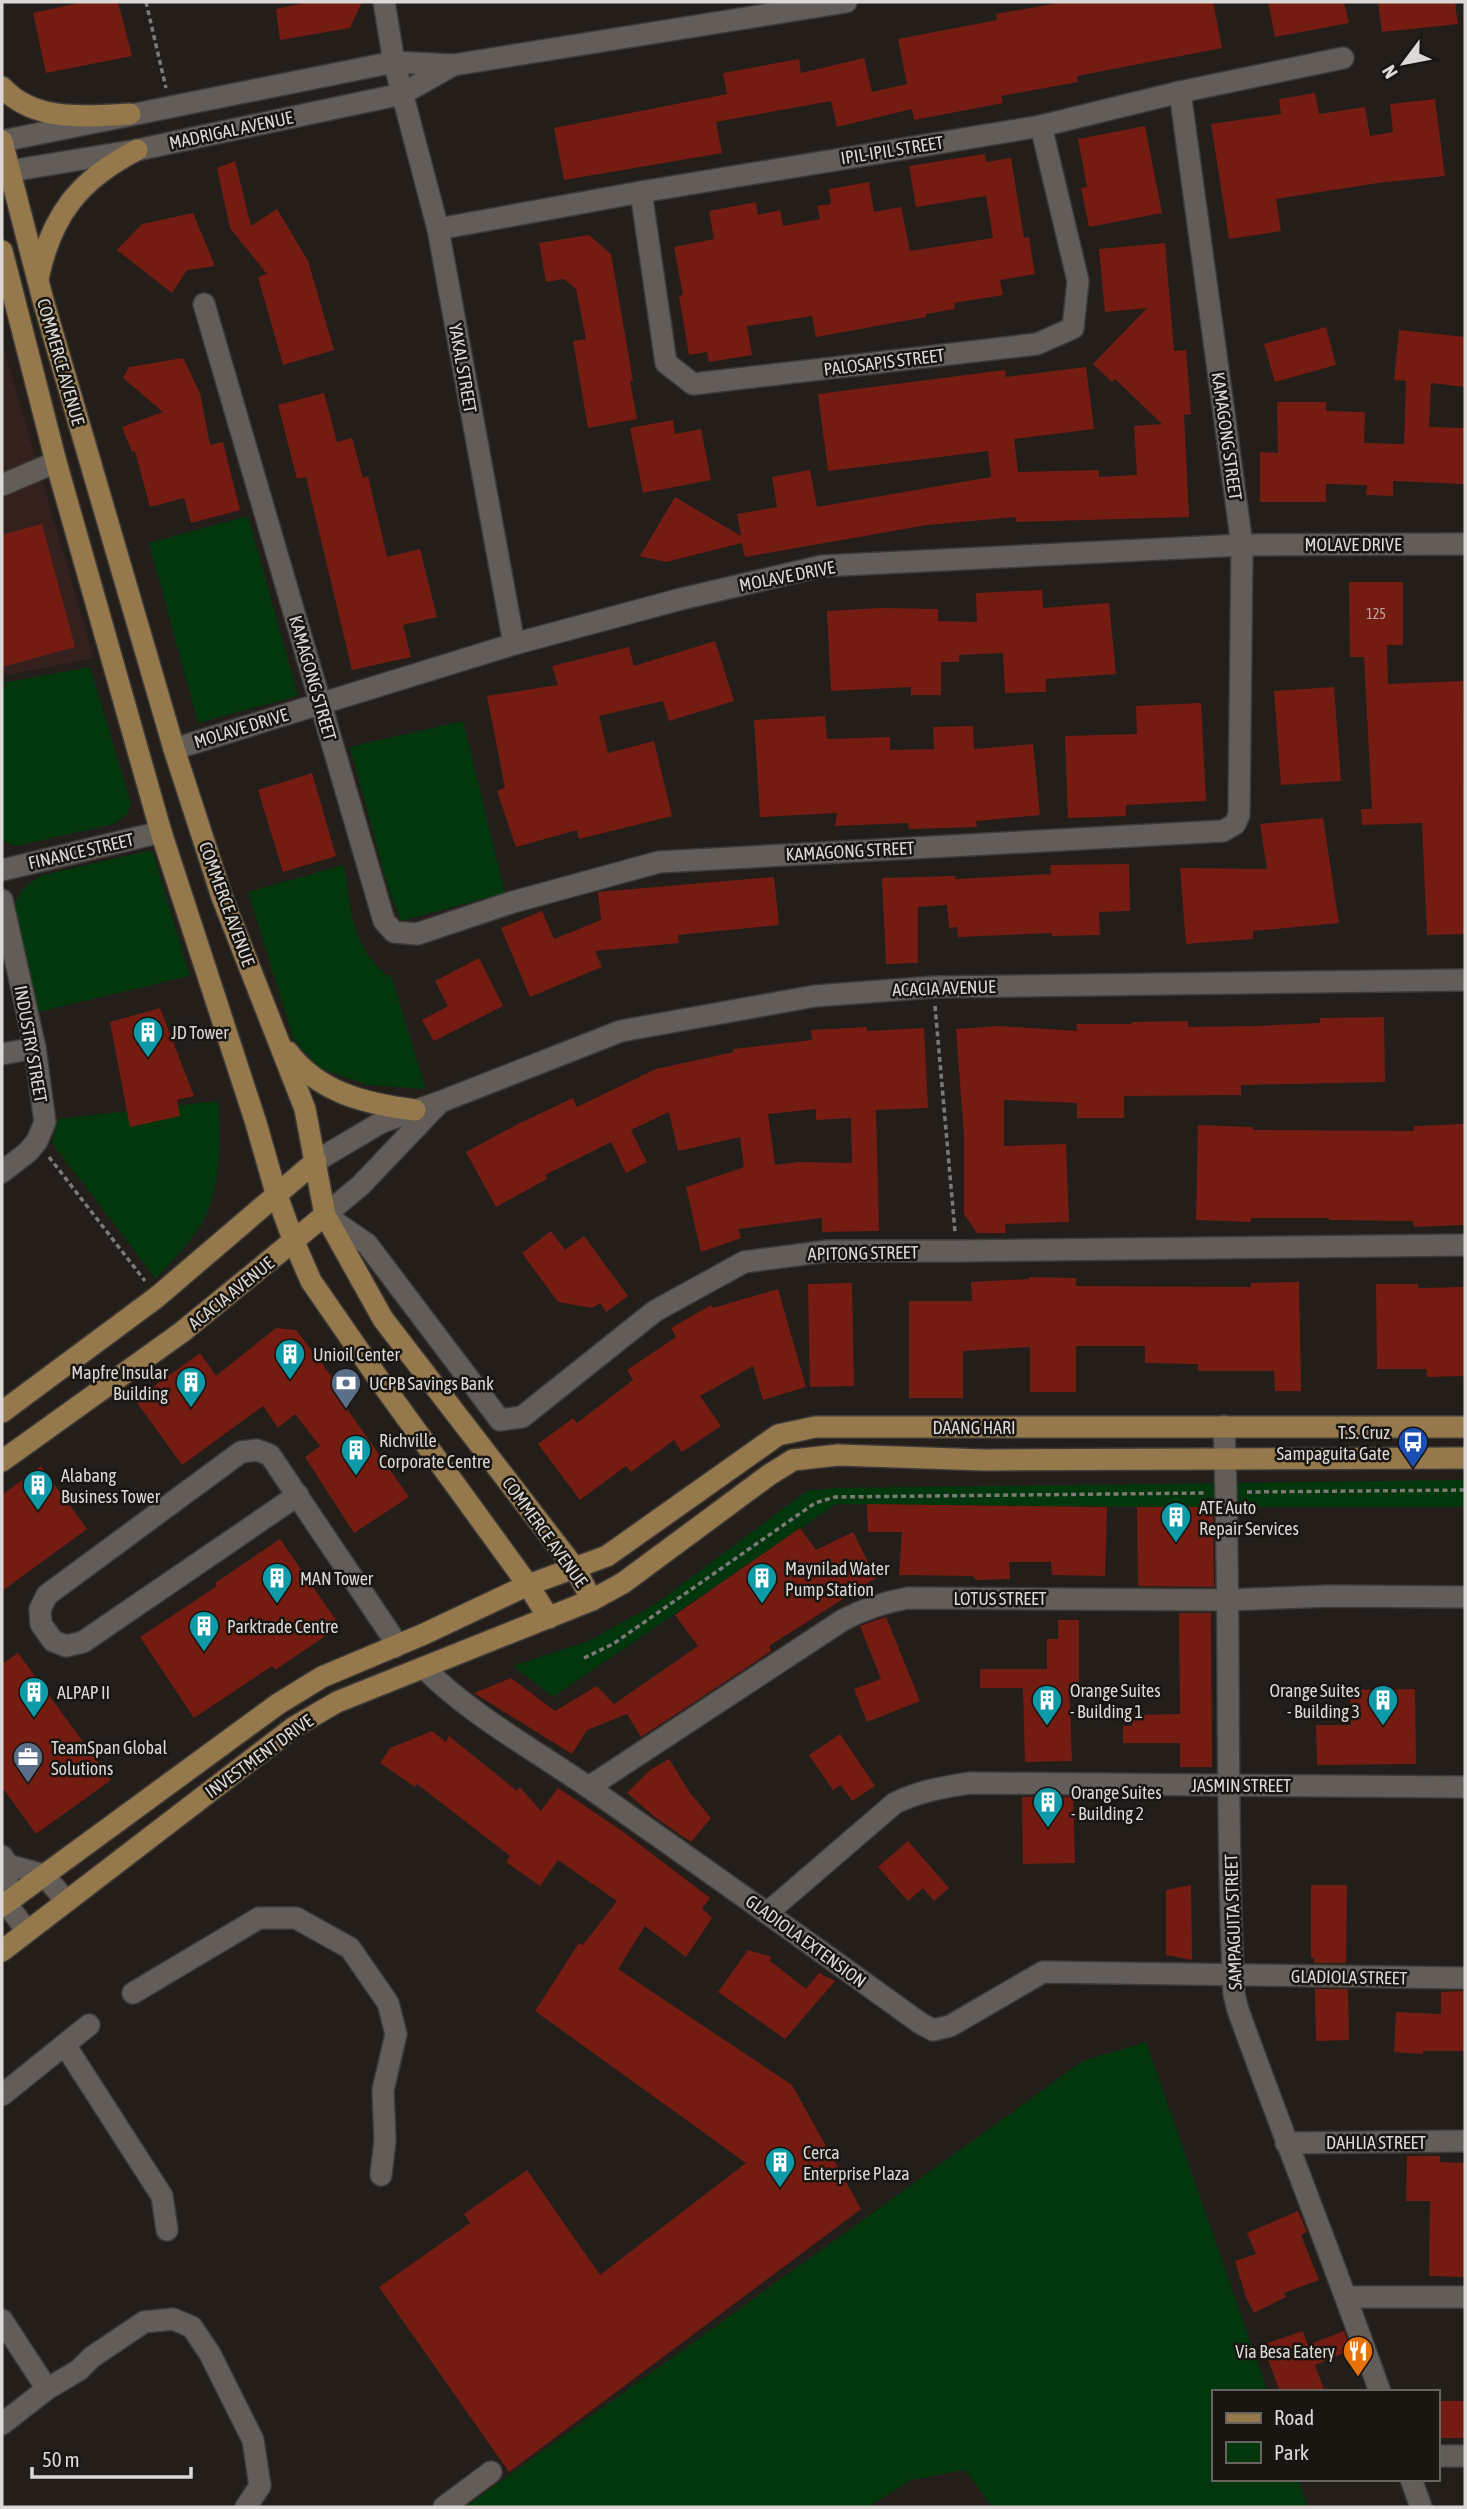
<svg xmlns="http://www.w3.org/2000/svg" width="1467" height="2509" font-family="'Asap Condensed',sans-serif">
<rect width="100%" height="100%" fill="#231e1a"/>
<polygon fill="#34211d" points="2,343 94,658 2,676"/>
<g fill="#02360d">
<polygon points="248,516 298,696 198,723 149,543"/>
<polygon points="90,667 131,803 127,814 114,824 17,846 3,842 2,683"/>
<polygon points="463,721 505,893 401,921 387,884 350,747"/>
<path d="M152,850L190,976L38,1012L12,914C16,896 25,883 43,875Z"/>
<path d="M344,865C352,912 349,940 386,975H391L426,1089L368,1085L318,1068L293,1038L248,892Z"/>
<path d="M218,1101C221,1136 221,1188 204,1219C191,1242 173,1260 156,1279L52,1143L58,1119Z"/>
<polygon points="1465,1480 1465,1507 1137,1507 836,1504 553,1697 513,1666 589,1641 654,1605 807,1491 834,1488"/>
<polygon points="1146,2042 1268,2392 1213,2392 1213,2479 1298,2479 1308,2507 992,2507 965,2470 911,2480 868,2507 465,2507 1083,2061"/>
</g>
<g fill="#751c12" fill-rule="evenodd">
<polygon points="83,2 118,2 132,56 46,73 33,13"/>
<polygon points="309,2 362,2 350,28 280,40 276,9"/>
<polygon points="1064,2 1213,2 1222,48 1077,76 1078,82 1001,96 1003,103 914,120 912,109 837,127 831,101 716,122 722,153 564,180 554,128 727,94 723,73 799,59 801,73 864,58 872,92 907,84 898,39 997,20 996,14"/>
<polygon points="1268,2 1344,2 1349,23 1275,37"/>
<polygon points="1378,2 1455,2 1458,24 1382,32"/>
<polygon points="1315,93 1319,114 1365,107 1370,136 1393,132 1390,104 1435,99 1445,176 1378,183 1276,199 1281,231 1229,239 1211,124 1281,114 1279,99"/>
<polygon points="1145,126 1162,213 1089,227 1081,188 1087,187 1078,139"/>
<polygon points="985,154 986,162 1011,158 1024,238 1029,237 1035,274 1000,280 1003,295 954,303 955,309 926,314 926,317 816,337 812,316 747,326 752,355 709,362 707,352 689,355 679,296 683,295 674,247 714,239 709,211 756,202 758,215 780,210 783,226 820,219 817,206 831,204 829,189 869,182 874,212 901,207 910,251 993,238 986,196 916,207 909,166"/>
<polygon points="235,161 251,226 277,209 308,261 334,350 283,365 258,277 267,274 230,228 217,168"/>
<polygon points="193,213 215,266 187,270 172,293 117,250 142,224"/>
<polygon points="589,235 611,254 633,381 630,381 637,419 588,428 573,341 586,339 576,289 564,279 546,282 539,243"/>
<polygon points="1165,243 1174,351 1186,350 1191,414 1184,415 1189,517 1016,522 1016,517 927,525 745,557 742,543 666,562 640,556 675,497 741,536 737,514 777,507 772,477 810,470 817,507 991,477 988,451 828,471 818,394 1005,370 1006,377 1086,367 1094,429 1014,439 1018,472 1099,470 1099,477 1137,475 1134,426 1162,424 1115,379 1112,382 1093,364 1147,308 1105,312 1099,249"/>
<polygon points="1326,327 1336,365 1275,382 1264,344"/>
<polygon points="1399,330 1465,337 1465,387 1431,383 1429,427 1465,428 1464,484 1393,481 1393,496 1366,495 1367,485 1326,484 1326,502 1260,502 1260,452 1278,453 1277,402 1326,402 1326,411 1365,412 1364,443 1404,444 1406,381 1394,380"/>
<polygon points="183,358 200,393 210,445 223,442 240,510 191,523 184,498 150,507 135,451 132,452 122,427 163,412 123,378 129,367"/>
<polygon points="324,393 337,442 352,438 363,478 368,476 387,557 420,549 437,617 403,625 411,657 352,670 306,477 297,479 278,405"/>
<polygon points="673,420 675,434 701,429 711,480 643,493 630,428"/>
<polygon points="42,524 75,647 2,667 2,535"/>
<polygon points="1349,582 1403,582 1403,645 1387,645 1388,684 1463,681 1465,934 1427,935 1422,823 1362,825 1361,809 1372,809 1364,657 1350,657"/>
<polygon points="1042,590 1043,608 1109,603 1116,674 1046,679 1046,692 1005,693 1003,653 959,655 959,662 941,662 941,695 911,695 911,687 831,691 827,611 881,608 938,609 938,621 977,622 976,593"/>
<polygon points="715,641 734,701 669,721 663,701 599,716 608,753 654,741 672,816 579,839 577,830 516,847 497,791 505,788 487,696 558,685 552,666 629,647 634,666"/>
<polygon points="1334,687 1341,781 1281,785 1274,691"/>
<polygon points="1201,703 1206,801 1126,805 1126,816 1068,818 1065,736 1137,734 1136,706"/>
<polygon points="825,716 827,739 890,737 890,750 934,749 933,727 973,726 974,749 1033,744 1040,815 976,821 977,827 909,829 908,823 835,826 837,813 760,817 754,720"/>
<polygon points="312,773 336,856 283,872 258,790"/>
<polygon points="1323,818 1339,923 1253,931 1253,939 1186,944 1180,868 1267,869 1260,824"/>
<polygon points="1129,864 1130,911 1099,912 1100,935 1052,936 1052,933 958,937 957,927 949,928 947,905 918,907 918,963 886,964 882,878 955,876 955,879 1051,874 1050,865"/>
<polygon points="774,877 779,925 678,935 679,943 595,951 602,967 530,997 501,928 542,911 554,939 601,920 598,892"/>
<polygon points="479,958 503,1006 434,1041 422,1020 448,1006 435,981"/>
<polygon points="160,1008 194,1096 177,1100 180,1116 130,1127 110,1022"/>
<polygon points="1384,1017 1385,1082 1241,1085 1241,1095 1124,1096 1124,1118 1077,1118 1077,1103 1004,1100 1004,1146 1066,1144 1069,1222 1005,1224 1006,1233 977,1233 964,1214 964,1136 956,1029 999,1026 1077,1031 1076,1024 1132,1024 1132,1022 1188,1021 1188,1027 1255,1026 1320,1023 1320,1018"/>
<path d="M867,1027V1031L924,1028L928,1108L876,1110L879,1231L822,1232V1218L738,1229L741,1238L701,1252L686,1187L744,1167L740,1137L678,1151L669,1112L631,1130L647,1162L626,1173L611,1142L545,1175L547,1179L496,1207L466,1152L518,1124L573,1098L577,1107L656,1069L734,1052L733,1049L812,1040L811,1030ZM816,1109V1120L851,1118L852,1163L798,1162L775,1165L768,1114Z"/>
<polygon points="1465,1124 1465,1225 1414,1227 1413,1221 1329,1220 1329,1218 1251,1218 1251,1222 1196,1220 1198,1125 1253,1127 1253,1130 1414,1131 1414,1126"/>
<polygon points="551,1231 565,1250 584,1236 628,1296 606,1312 600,1303 592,1308 558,1302 522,1253"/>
<polygon points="1029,1277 1076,1278 1076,1286 1251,1287 1251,1283 1299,1282 1301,1391 1275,1391 1274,1371 1198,1371 1198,1364 1145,1363 1145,1346 1076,1346 1076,1392 1030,1392 1030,1347 963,1351 963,1398 909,1398 909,1301 972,1301 971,1282 1030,1279"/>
<polygon points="852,1283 854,1386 810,1387 808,1284"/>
<polygon points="1376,1284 1418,1284 1418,1288 1465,1287 1465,1376 1427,1377 1426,1369 1377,1369"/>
<polygon points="778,1289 806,1387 763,1400 753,1366 700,1396 721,1426 682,1452 674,1440 631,1472 626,1466 580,1500 538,1444 573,1418 577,1423 633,1380 627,1370 676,1337 671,1328 711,1305 713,1308"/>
<polygon points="276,1328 296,1330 349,1399 343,1403 409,1497 354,1533 305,1457 320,1446 295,1414 278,1428 263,1406 182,1465 135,1400 200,1353 216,1376"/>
<polygon points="41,1466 87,1529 2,1591 2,1495"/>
<polygon points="867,1504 1107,1507 1105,1576 1052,1575 1051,1562 1009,1562 1010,1579 976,1580 973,1576 899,1575 902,1532 868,1532"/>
<polygon points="1137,1507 1213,1507 1214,1587 1138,1586"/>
<polygon points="800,1528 816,1550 853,1532 876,1578 769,1646 771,1651 755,1662 641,1737 627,1714 587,1730 572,1754 474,1693 511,1678 555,1711 597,1686 614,1704 698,1646 675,1615"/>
<polygon points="280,1539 340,1626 275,1670 272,1666 194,1718 140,1637 217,1586 215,1583"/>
<polygon points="1179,1613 1211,1613 1212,1767 1180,1767 1180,1743 1123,1743 1123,1726 1132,1726 1132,1715 1180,1714"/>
<polygon points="886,1617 920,1701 867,1722 854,1689 881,1679 860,1626"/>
<polygon points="1058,1620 1079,1620 1079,1683 1069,1683 1072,1761 1025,1762 1023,1688 980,1688 980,1669 1047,1669 1047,1639 1058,1639"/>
<polygon points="18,1653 111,1780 36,1834 2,1787 2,1664"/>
<polygon points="1415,1689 1416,1764 1317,1765 1316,1725 1351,1725 1350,1690"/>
<polygon points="432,1731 446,1742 449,1736 517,1791 520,1787 541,1811 558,1788 622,1831 710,1898 702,1908 712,1918 686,1957 645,1926 618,1969 792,2085 861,2209 509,2472 379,2287 470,2223 464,2214 527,2170 600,2275 746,2163 535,2011 579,1943 583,1945 617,1901 558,1860 540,1886 506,1862 510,1856 417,1784 415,1787 380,1763 390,1748"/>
<polygon points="840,1734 875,1786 852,1801 841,1785 833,1790 809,1755"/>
<polygon points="669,1759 690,1793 711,1818 691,1842 656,1818 627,1793 650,1770"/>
<polygon points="1022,1797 1073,1797 1075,1863 1023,1864"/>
<polygon points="908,1841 949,1888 934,1901 923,1888 908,1901 878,1867"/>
<polygon points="1191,1885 1192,1960 1166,1955 1166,1890"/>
<polygon points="1311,1885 1347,1885 1346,1963 1314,1963 1314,1958 1311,1958"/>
<polygon points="748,1950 772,1957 769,1960 806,1989 819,1973 835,1981 785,2039 718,1992"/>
<polygon points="1315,1989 1348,1989 1349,2040 1316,2041"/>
<polygon points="1464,1991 1465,2051 1423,2051 1423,2054 1394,2052 1396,2012 1441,2014 1441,1992"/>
<polygon points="1407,2156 1440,2156 1440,2162 1465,2163 1465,2277 1429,2276 1430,2201 1406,2201"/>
<polygon points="1298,2211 1307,2232 1301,2235 1319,2280 1284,2293 1286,2297 1254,2313 1246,2297 1235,2261 1256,2254 1247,2233"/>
<polygon points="1303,2331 1308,2345 1344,2331 1351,2350 1315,2365 1325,2392 1280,2392 1265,2351 1265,2344"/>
<rect x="1437" y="2401" width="28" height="37"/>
</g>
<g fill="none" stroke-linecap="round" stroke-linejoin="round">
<g stroke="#3e3a37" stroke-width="24">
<g id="minor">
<polyline points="384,2 394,62 438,229 514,644"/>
<polyline points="2,141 394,62 453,65 846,2"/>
<polyline points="10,171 137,150 402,94 453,65"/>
<polyline points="641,192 666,363 693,384 1037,344 1073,328 1078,281 1041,126"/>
<polyline points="438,229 641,192 1041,126 1180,92 1343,58"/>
<polyline points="204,304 384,921 394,932 417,934 513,902 659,862 1223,831 1235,824 1239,815 1242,545 1180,92"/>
<polyline points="2,485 56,462"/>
<polyline points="174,749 514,644 681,599 822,566 1242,545 1465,544"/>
<polyline points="2,870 161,832"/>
<polyline points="2,900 35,1048 45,1122 37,1141 28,1152 2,1172"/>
<polyline points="2,1054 35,1048"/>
<polyline points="440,1102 361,1185 325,1215 367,1244 500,1420 522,1417 655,1311 744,1262 828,1251 957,1251 1465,1245"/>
<polyline points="316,1161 382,1122 440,1102 621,1031 815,996 934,987 1465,980"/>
<path d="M1224,1426C1231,1615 1225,1805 1234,1994L1238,2010C1284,2138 1335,2264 1380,2392"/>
<polyline points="298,1495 83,1642 66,1646 53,1641 41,1624 40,1609 47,1595 241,1452 257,1450 270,1455 391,1635 395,1647"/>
<path d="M424,1668C472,1716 535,1750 591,1789C701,1866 811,1944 920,2023L933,2030L950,2026L1043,1972L1465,1978"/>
<path d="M589,1787L843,1620C864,1609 885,1602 908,1598L1228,1600L1329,1596L1465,1597"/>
<polyline points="2,1856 8,1865 6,1903 27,1931"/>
<polyline points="8,1865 44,1875 66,1901"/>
<path d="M767,1913L895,1803C920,1791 943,1787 970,1783L1465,1787"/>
<polyline points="133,1993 259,1918 296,1918 350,1948 388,2003 396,2034 383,2090 385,2140 381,2175"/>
<polyline points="65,2045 162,2196 167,2230"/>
<polyline points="2,2095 89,2025"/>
<polyline points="1286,2143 1465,2141"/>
<polyline points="1346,2297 1465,2297"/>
<polyline points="2,2320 47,2389"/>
<polyline points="2,2424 47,2389 79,2370 92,2357 144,2322 173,2319 192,2327 210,2354 253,2440 260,2486 246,2507"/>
<polyline points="1437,2456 1465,2456"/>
<polyline points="1411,2479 1421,2507"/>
<polyline points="444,2507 491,2472"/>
</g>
</g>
<g stroke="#3e3a37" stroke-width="24">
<g id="major">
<path d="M2,87C35,123 87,116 130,114"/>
<polyline points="2,141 43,300 174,749 222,897 305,1109 325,1215 383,1319 574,1567 592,1600"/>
<polyline points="2,251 56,462 161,832 256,1123 276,1193 294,1242 311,1281 380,1381 528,1585 549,1618"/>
<path d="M38,279C51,215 80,179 137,150"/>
<path d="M288,1052C319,1093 367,1104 415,1110"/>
<polyline points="2,1412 157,1297 316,1161"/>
<polyline points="2,1461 182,1332 325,1215"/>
<polyline points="2,1906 278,1704 322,1677 424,1634 528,1585 607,1556 778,1435 815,1427 1465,1427"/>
<polyline points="2,1951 294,1727 337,1702 592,1600 623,1583 769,1475 793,1460 838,1455 985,1460 1465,1458"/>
</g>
</g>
<g stroke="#7d7976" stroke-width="3.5" stroke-dasharray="5 3.5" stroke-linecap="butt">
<polyline points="146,2 166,88"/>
<polyline points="935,1006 955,1232"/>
<polyline points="49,1157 145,1281"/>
<polyline points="1247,1492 1465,1490"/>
<polyline points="584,1658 613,1644 815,1503 835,1497 1204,1493"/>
</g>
<use href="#minor" stroke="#635d59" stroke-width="21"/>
<use href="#major" stroke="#95784b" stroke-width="21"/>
</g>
<defs>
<g id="building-pin" transform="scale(1.575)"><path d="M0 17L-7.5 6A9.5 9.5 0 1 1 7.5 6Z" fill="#0f9aa8" stroke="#191511"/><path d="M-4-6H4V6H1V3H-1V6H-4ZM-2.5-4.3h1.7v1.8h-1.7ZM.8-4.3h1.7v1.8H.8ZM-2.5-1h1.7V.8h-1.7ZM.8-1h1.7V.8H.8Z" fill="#fff"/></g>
<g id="bank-pin" transform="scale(1.575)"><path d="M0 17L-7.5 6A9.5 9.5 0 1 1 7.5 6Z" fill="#5c6f8a" stroke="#191511"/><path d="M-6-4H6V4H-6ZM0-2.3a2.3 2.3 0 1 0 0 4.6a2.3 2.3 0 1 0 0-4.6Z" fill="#fff"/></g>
<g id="bus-pin" transform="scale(1.575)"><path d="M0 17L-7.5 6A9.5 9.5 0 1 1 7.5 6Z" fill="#1a4fb4" stroke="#191511"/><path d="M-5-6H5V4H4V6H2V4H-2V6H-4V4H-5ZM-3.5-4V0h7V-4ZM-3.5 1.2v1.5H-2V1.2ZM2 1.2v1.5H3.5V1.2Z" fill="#fff"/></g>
<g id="office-pin" transform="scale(1.575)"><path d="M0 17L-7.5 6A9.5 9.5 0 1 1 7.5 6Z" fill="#5c6f8a" stroke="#191511"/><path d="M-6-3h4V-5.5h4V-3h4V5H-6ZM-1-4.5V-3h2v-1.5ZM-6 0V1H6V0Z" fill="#fff"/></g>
<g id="restaurant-pin" transform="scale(1.575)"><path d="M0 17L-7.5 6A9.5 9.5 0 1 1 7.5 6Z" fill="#e8710a" stroke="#191511"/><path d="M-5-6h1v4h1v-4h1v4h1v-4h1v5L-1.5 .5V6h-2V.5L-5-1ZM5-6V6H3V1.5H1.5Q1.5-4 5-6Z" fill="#fff"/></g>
</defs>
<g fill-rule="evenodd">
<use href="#building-pin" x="148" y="1032"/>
<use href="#building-pin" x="290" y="1354"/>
<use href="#building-pin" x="191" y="1382"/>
<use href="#bank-pin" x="346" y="1383"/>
<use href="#bus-pin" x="1413" y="1442"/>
<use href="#building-pin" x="356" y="1450"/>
<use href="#building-pin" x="38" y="1485"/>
<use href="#building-pin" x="1176" y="1517"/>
<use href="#building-pin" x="277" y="1578"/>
<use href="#building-pin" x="762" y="1578"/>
<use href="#building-pin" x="204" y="1626"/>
<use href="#building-pin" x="34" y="1692"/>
<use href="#building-pin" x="1047" y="1700"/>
<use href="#building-pin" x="1383" y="1700"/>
<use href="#office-pin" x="28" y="1757"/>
<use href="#building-pin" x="1048" y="1802"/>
<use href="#building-pin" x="780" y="2162"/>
<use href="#restaurant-pin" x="1358" y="2351"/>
</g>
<g text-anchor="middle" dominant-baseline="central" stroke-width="5" stroke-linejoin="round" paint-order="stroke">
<g font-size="14" fill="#c2a9a4">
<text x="1376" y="614">125</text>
</g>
<g font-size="18" fill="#dbd8d5" stroke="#191511">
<text transform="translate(231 130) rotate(-12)">MADRIGAL AVENUE</text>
<text transform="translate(892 150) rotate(-9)">IPIL-IPIL STREET</text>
<text transform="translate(61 362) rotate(74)">COMMERCE AVENUE</text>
<text transform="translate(884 362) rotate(-7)">PALOSAPIS STREET</text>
<text transform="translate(463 368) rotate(80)">YAKAL STREET</text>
<text transform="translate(1227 436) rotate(82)">KAMAGONG STREET</text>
<text x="1353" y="544">MOLAVE DRIVE</text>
<text transform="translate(787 576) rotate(-11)">MOLAVE DRIVE</text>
<text transform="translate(313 678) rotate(74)">KAMAGONG STREET</text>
<text transform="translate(241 728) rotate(-17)">MOLAVE DRIVE</text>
<text transform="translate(81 851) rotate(-13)">FINANCE STREET</text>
<text transform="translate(850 851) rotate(-3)">KAMAGONG STREET</text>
<text transform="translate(227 904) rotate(70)">COMMERCE AVENUE</text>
<text transform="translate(944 988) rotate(-2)">ACACIA AVENUE</text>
<text transform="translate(31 1044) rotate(80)">INDUSTRY STREET</text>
<text transform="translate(863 1253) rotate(-1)">APITONG STREET</text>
<text transform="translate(231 1293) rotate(-39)">ACACIA AVENUE</text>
<text x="974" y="1427">DAANG HARI</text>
<text transform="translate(545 1532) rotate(54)">COMMERCE AVENUE</text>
<text x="1000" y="1598">LOTUS STREET</text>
<text transform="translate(259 1756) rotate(-36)">INVESTMENT DRIVE</text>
<text x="1241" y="1785">JASMIN STREET</text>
<text transform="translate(1233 1922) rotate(-92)">SAMPAGUITA STREET</text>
<text transform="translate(806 1941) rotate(36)">GLADIOLA EXTENSION</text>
<text transform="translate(1349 1977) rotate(1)">GLADIOLA STREET</text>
<text x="1376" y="2142">DAHLIA STREET</text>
</g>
<g font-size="18" fill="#dbd8d5" stroke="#191511" text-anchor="start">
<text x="171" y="1032">JD Tower</text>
<text x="313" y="1354">Unioil Center</text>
<text x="168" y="1372" text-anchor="end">Mapfre Insular<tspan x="168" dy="21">Building</tspan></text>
<text x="369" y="1383">UCPB Savings Bank</text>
<text x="1390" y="1432" text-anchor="end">T.S. Cruz<tspan x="1390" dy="21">Sampaguita Gate</tspan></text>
<text x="379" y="1440">Richville<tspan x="379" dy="21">Corporate Centre</tspan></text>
<text x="61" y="1475">Alabang<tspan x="61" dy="21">Business Tower</tspan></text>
<text x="1199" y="1507">ATE Auto<tspan x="1199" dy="21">Repair Services</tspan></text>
<text x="785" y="1568">Maynilad Water<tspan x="785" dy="21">Pump Station</tspan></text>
<text x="300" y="1578">MAN Tower</text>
<text x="227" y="1626">Parktrade Centre</text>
<text x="1070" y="1690">Orange Suites<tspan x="1070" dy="21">- Building 1</tspan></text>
<text x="1360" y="1690" text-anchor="end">Orange Suites<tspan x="1360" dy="21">- Building 3</tspan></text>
<text x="57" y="1692">ALPAP II</text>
<text x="51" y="1747">TeamSpan Global<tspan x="51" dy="21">Solutions</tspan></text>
<text x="1071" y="1792">Orange Suites<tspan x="1071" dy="21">- Building 2</tspan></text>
<text x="803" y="2152">Cerca<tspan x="803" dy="21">Enterprise Plaza</tspan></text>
<text x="1335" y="2351" text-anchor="end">Via Besa Eatery</text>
</g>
</g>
<rect width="1467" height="2509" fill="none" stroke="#dbd8d5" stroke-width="7"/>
<rect x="1212" y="2390" width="228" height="91" fill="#191511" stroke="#67635f" stroke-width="2"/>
<rect x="1226" y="2413" width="35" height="10" fill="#95784b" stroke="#67635f" stroke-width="2"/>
<text x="1274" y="2425" font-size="21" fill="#dbd8d5">Road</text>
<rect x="1226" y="2442" width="35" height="21" fill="#02360d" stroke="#67635f" stroke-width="2"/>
<text x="1274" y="2460" font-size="21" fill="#dbd8d5">Park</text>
<g transform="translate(1404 63) rotate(238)" stroke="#191511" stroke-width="5" paint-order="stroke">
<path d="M0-5L12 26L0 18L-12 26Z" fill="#dbd8d5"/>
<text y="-10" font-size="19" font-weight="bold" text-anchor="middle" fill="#dbd8d5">N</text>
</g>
<path d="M32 2467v10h159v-10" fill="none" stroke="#dbd8d5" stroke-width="3.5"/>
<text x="42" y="2467" font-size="21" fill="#dbd8d5" stroke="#191511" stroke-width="5" paint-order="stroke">50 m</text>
</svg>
